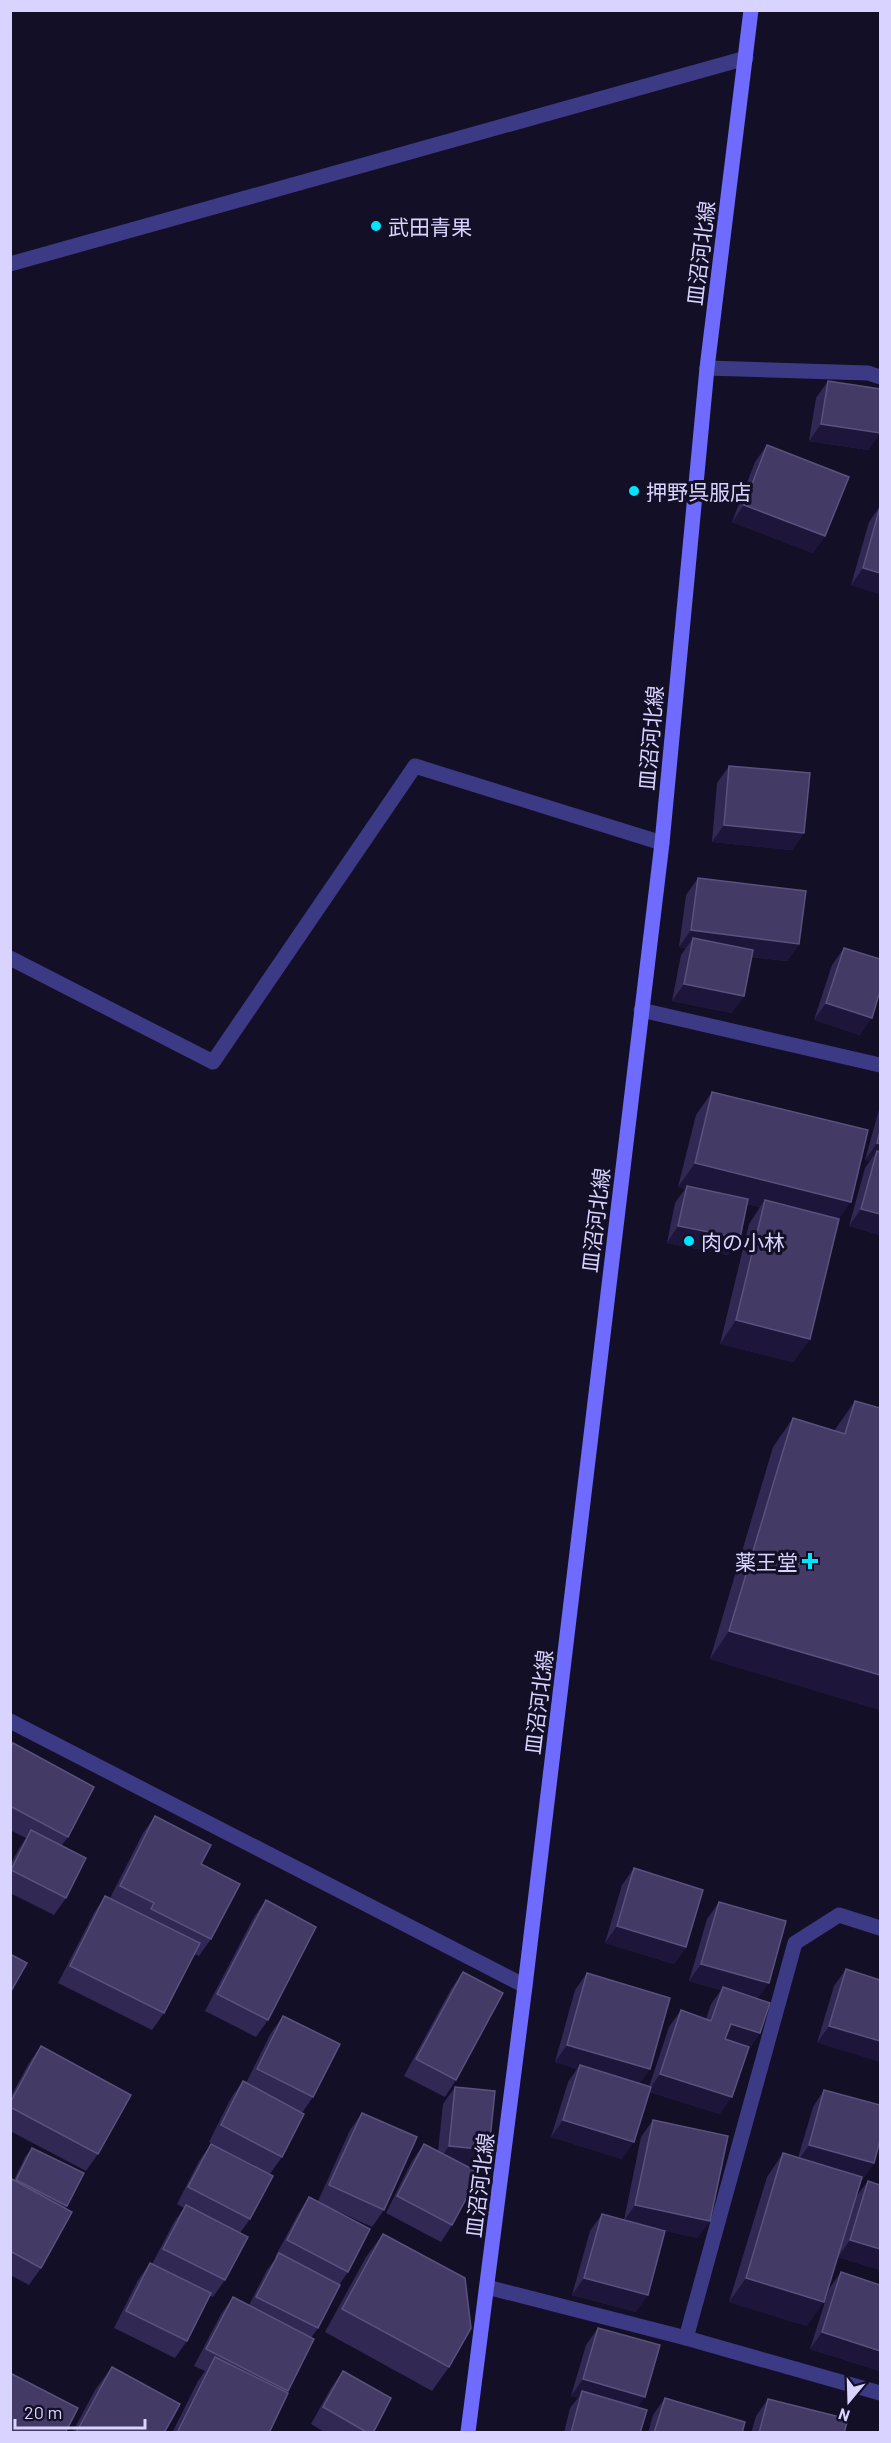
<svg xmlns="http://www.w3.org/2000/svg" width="891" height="2443" font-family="Barlow,'Noto Sans JP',sans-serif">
<rect width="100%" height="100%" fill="#130f26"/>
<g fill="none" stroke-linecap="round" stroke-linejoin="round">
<g stroke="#3d3a85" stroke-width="15">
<polyline points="10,264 746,58"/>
<polyline points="707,368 868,373 880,377"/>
<polyline points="10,958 213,1062 415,766 662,843"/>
<polyline points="641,1010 880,1065"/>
<polyline points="10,1721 525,1986"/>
<polyline points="487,2287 686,2338 795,1943 839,1915 880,1928"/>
<polyline points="686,2338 880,2393"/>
</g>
<polyline stroke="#6f6bff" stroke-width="15" points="468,2432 525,1986 662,843 707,368 751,10"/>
</g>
<g fill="#312854">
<polygon points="828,381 880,433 868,450 809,441 816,398"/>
<polygon points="767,445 825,536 813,553 732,522 755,462"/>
<polygon points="880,506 880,594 851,585 869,522"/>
<polygon points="729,766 804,833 792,850 712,842 717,783"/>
<polygon points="698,878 799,944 787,961 751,957 732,1013 672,1001 681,955 686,948 679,947 686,895"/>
<polygon points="844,948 860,1035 814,1020 832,965"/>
<polygon points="712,1092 839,1219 810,1339 793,1362 720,1344 749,1224 760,1207 747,1204 740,1238 728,1255 667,1243 675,1203 685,1189 678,1187 696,1115"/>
<polygon points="880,1106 880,1235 849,1226 865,1168 870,1161 865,1160"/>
<polygon points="855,1401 880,1408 880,1710 710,1659 773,1447 793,1418 834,1431"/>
<polygon points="13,1743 68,1837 62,1845 66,1898 54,1915 10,1893 10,1865 20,1847 26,1838 10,1830 10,1747"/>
<polygon points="155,1816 201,1864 211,1939 199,1956 194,1954 164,2013 152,2030 58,1983 94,1913 105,1896 110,1898 143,1833"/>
<polygon points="634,1868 686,1947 674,1964 605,1943 622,1885"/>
<polygon points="266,1900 268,2020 256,2037 205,2011 254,1917"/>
<polygon points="719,1902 757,1999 760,2033 748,2050 720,2114 650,2092 622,2159 551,2137 568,2082 577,2069 555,2062 575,1990 587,1973 640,2084 649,2087 669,2027 681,2010 706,2019 711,2004 721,1990 689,1981 707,1919"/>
<polygon points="846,1969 880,1980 817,2043 834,1986"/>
<polygon points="463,1972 456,2080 445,2097 404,2076 451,1989"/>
<polygon points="283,2016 313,2097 302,2113 282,2157 270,2174 250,2219 240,2233 225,2280 213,2297 210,2296 187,2341 175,2358 114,2328 138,2280 150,2263 152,2264 174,2222 184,2208 177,2204 199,2161 211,2144 250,2164 209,2142 231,2098 243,2081 246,2083 271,2033"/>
<polygon points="41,2046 98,2154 86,2171 10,2131 10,2098 29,2063"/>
<polygon points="455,2087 478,2167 467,2166 452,2225 441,2242 386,2213 412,2161 424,2144 438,2151 443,2104"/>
<polygon points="824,2090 874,2163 862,2180 861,2180 856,2197 868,2181 880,2185 880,2270 838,2257 852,2211 807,2326 729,2302 767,2177 783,2153 798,2158 813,2107"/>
<polygon points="362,2113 384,2210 372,2227 335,2210 348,2272 339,2285 318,2328 311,2338 314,2339 287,2392 269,2433 172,2433 198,2381 205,2371 194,2366 221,2314 233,2297 249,2305 267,2270 276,2258 275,2257 298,2214 309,2197 318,2201 350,2130"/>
<polygon points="653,2120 698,2238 657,2229 636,2312 572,2295 590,2231 602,2214 624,2220 641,2137"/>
<polygon points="32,2148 67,2206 41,2268 29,2285 10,2275 10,2178 14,2180 25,2157"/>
<polygon points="383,2234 449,2367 432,2391 325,2332 366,2257"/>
<polygon points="841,2272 880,2285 880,2371 810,2349 829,2289"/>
<polygon points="598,2328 638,2408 640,2433 564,2433 570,2408 578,2398 571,2396 586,2345"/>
<polygon points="112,2367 164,2433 72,2433 95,2390"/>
<polygon points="343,2371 373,2433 326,2433 311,2424 331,2388"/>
<polygon points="665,2398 742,2433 648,2433 653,2415"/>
<polygon points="768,2399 844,2433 751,2433 756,2416"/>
</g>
<g fill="#1d163a">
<polygon points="821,424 880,433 868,450 809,441"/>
<polygon points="744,505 825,536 813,553 732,522"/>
<polygon points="863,568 880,573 880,594 851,585"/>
<polygon points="724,825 804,833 792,850 712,842"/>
<polygon points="691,930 799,944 787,961 691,949 693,938 686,948 679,947"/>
<polygon points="684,984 744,996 732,1013 672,1001"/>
<polygon points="826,1003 872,1018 860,1035 814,1020"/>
<polygon points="877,1143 880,1144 880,1164 877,1151 870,1161 865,1160"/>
<polygon points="695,1163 851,1202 834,1226 765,1200 760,1207 686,1189 687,1186 685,1189 678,1187"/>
<polygon points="861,1209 880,1214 880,1235 849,1226"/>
<polygon points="678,1226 740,1238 728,1255 667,1243"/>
<polygon points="736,1320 810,1339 793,1362 720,1344"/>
<polygon points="729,1631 880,1675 880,1710 710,1659"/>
<polygon points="617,1926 686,1947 674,1964 605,1943"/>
<polygon points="701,1964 769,1983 757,2000 723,1987 721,1990 689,1981"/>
<polygon points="731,2024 760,2033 748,2050 719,2041"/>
<polygon points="829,2026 880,2041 880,2062 817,2043"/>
<polygon points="567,2045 650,2069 638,2086 580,2065 577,2069 555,2062"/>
<polygon points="660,2074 732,2097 720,2114 648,2091"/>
<polygon points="563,2120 634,2142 622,2159 551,2137"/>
<polygon points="809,2145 874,2163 862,2180 797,2162"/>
<polygon points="449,2146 489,2150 478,2167 437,2163"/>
<polygon points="635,2205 710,2221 698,2238 623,2222"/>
<polygon points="850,2240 880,2249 880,2270 838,2257"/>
<polygon points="584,2278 648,2295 636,2312 572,2295"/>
<polygon points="746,2278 824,2302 807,2326 729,2302"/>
<polygon points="822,2332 880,2351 880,2371 810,2349"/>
<polygon points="583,2379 645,2397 633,2414 582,2391 578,2398 571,2396"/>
</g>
<g fill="#433a66" stroke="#5a527e" stroke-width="1.5">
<polygon points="828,381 880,389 880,433 821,424"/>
<polygon points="767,445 849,477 825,536 744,505"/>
<polygon points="880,507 880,573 863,568"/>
<polygon points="729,766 810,773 804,833 724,825"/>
<polygon points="698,878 806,891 799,944 691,930"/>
<polygon points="693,938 753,950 744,996 684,984"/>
<polygon points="844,948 880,959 880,991 872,1018 826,1003"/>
<polygon points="712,1092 868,1130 851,1202 695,1163"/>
<polygon points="880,1131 880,1144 877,1143"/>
<polygon points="877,1151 880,1152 880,1214 861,1209"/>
<polygon points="687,1186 748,1199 740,1238 678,1226"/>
<polygon points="765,1200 839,1219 810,1339 736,1320"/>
<polygon points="855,1401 880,1408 880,1675 729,1631 793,1418 845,1434"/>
<polygon points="13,1743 94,1787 68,1837 10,1806 10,1749"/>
<polygon points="155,1816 211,1845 201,1864 240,1884 211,1939 151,1909 154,1903 120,1886"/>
<polygon points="31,1830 86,1858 66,1898 11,1870"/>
<polygon points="634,1868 703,1890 686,1947 617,1926"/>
<polygon points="105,1896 200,1943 164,2013 70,1966"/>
<polygon points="266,1900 316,1927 268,2020 217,1994"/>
<polygon points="719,1902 786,1921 769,1983 701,1964"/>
<polygon points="10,1954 27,1963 10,1993"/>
<polygon points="846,1969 880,1980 880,2041 829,2026"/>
<polygon points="463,1972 503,1993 456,2080 416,2059"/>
<polygon points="587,1973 670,1998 650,2069 567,2045"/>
<polygon points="723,1987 770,2003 760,2033 731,2024 725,2039 749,2047 732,2097 660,2074 681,2010 711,2021"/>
<polygon points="283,2016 340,2044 313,2097 257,2069"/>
<polygon points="41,2046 131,2095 98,2154 10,2107 10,2103"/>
<polygon points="580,2065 651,2087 634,2142 563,2120"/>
<polygon points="243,2081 304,2114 282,2157 221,2125"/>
<polygon points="455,2087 495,2091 489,2150 449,2146"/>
<polygon points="824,2090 880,2105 880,2140 874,2163 809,2145"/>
<polygon points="362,2113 417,2137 384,2210 329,2185"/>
<polygon points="653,2120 728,2136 710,2221 635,2205"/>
<polygon points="211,2144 273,2176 250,2219 188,2187"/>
<polygon points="424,2144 480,2173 452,2225 397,2196"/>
<polygon points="32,2148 84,2173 67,2206 16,2180"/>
<polygon points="783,2153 862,2177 824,2302 746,2278"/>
<polygon points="10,2178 72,2212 41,2268 10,2251"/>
<polygon points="868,2181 880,2185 880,2249 850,2240"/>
<polygon points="309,2197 370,2229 348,2272 287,2240"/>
<polygon points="186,2205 248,2237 225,2280 163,2249"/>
<polygon points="602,2214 665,2231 648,2295 584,2278"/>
<polygon points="383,2234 465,2278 471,2328 449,2367 342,2309"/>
<polygon points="279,2253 340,2285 318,2328 256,2297"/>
<polygon points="150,2263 211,2293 187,2341 126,2311"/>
<polygon points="841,2272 880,2285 880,2351 822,2332"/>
<polygon points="233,2297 314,2339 288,2391 206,2349"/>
<polygon points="598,2328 660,2345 645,2397 583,2379"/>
<polygon points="215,2357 288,2393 269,2433 177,2433"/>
<polygon points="112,2367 180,2404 164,2433 76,2433"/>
<polygon points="343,2371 391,2398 373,2433 368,2433 323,2407"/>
<polygon points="10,2373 78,2408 65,2433 10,2433"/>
<polygon points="582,2391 647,2410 640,2433 571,2433"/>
<polygon points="665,2398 745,2422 742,2433 654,2433"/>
<polygon points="768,2399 848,2419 844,2433 759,2433"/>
</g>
<g fill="#00e5ff" stroke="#130f26" stroke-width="2">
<circle cx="376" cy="226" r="6"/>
<circle cx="634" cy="491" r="6"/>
<circle cx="689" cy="1241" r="6"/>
<path d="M807 1552h6v6h6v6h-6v6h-6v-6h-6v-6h6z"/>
</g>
<g text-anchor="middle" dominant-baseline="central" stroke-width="6" stroke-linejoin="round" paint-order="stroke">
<g font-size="21" fill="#d9d4ff" stroke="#130f26" text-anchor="start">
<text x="388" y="226">武田青果</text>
<text x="646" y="491">押野呉服店</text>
<text x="701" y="1241">肉の小林</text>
<text x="798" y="1561" text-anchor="end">薬王堂</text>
</g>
<g font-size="21" fill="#d9d4ff" stroke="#130f26">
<text transform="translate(700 253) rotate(-83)">皿沼河北線</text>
<text transform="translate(650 738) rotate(-85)">皿沼河北線</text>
<text transform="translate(595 1220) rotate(-83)">皿沼河北線</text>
<text transform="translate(538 1702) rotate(-83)">皿沼河北線</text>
<text transform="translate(479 2185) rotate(-83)">皿沼河北線</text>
</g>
</g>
<rect width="891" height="2443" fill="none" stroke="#d9d4ff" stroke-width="24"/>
<g transform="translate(849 2401) rotate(199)" stroke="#130f26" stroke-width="4.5" paint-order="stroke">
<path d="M0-4.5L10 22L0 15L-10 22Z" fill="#d9d4ff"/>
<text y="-9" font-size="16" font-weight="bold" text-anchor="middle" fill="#d9d4ff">N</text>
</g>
<path d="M15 2419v9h130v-9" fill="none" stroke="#d9d4ff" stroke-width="3"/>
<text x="24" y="2419" font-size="18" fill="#d9d4ff" stroke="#130f26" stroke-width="4.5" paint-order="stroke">20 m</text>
</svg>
